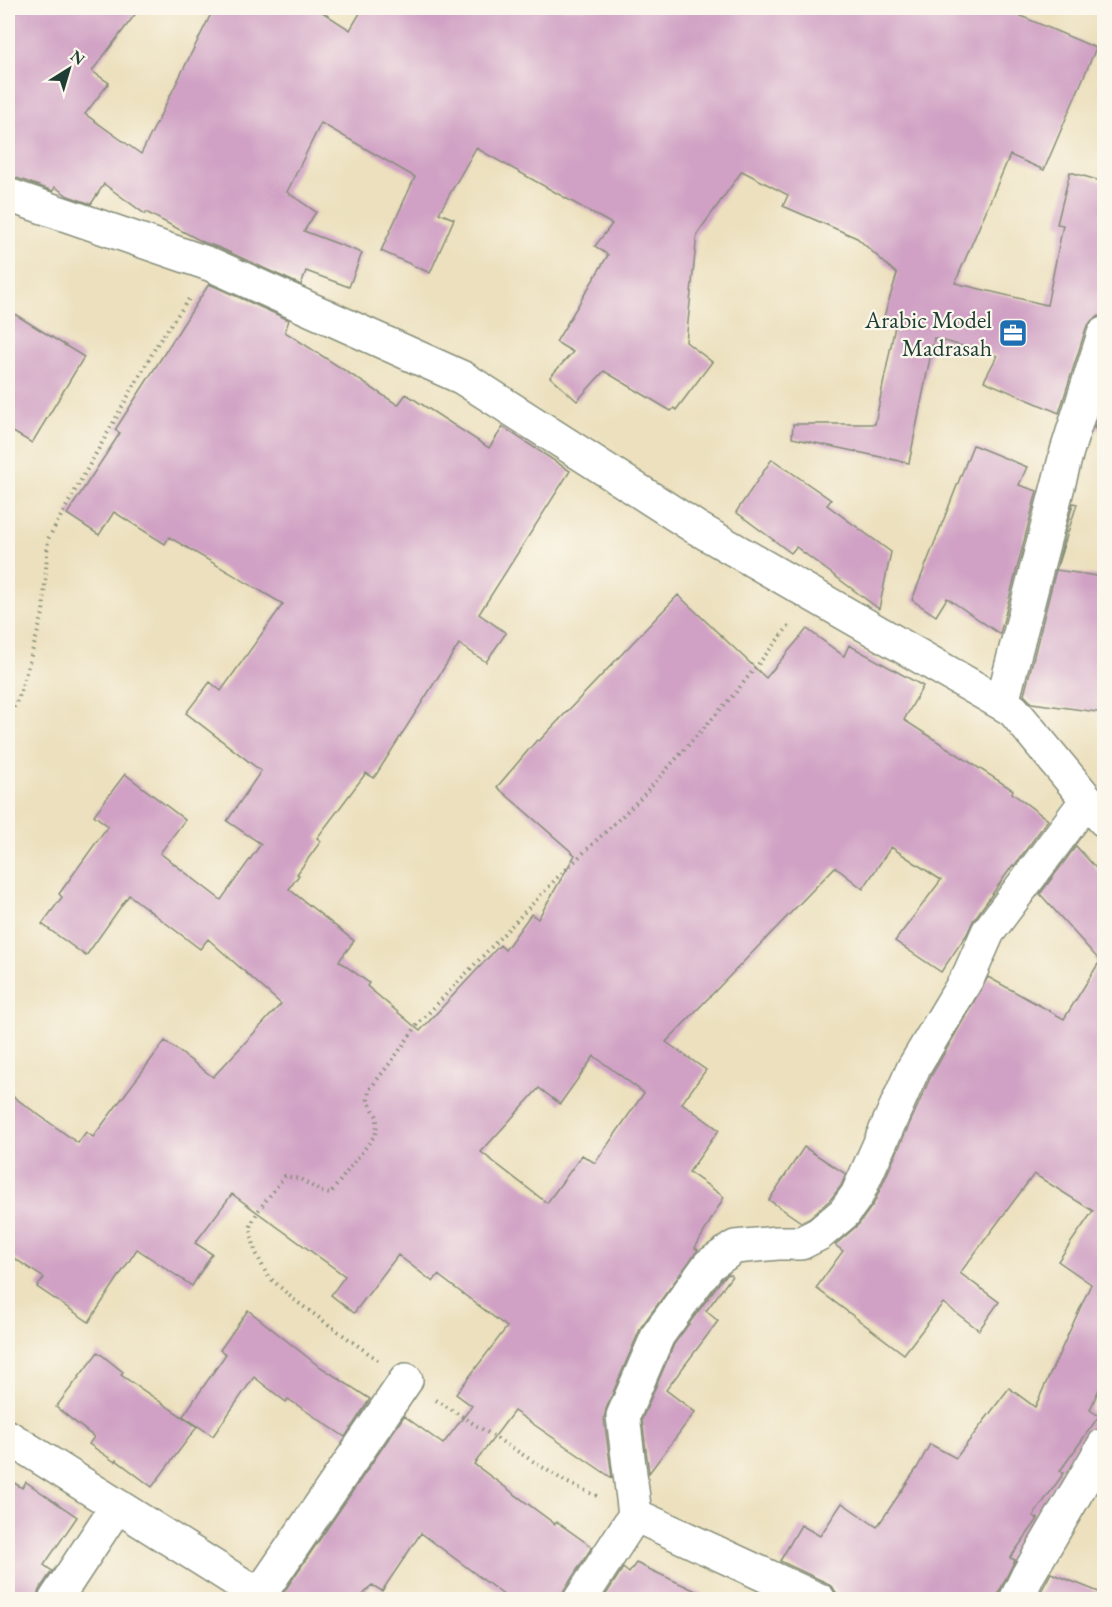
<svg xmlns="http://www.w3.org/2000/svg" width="1112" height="1607" font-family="'EB Garamond',serif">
<rect width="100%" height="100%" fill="#fbf7ec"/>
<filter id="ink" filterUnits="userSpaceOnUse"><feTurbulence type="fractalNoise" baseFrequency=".0167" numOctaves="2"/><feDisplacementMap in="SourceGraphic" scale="12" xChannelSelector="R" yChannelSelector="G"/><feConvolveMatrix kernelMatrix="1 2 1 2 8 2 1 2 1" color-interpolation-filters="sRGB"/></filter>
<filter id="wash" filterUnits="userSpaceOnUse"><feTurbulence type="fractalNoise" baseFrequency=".008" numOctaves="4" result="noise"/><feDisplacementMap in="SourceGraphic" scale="24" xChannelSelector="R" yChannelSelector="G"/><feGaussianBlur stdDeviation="1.35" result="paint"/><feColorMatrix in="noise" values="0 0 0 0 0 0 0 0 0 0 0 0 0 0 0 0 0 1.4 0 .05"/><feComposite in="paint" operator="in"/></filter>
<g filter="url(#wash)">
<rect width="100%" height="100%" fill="#ece0be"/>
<g id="blocks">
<g fill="#d0a1c4" fill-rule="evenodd">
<polygon points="8,8 140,8 92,71 109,83 85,114 141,154 214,8 316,8 350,30 363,8 1002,8 1096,48 1044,170 1010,155 955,283 1047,305 1063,225 1057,224 1070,172 1104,182 1104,316 1099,316 1092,320 1086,328 1059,413 984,381 997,356 934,338 909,463 792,438 793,424 875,424 895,326 882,323 897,274 857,238 783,206 788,195 742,171 697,234 686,342 712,362 676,410 674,408 671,411 604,371 577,401 550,377 573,352 556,342 608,255 595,246 612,224 476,148 439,213 454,219 430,273 381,251 415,177 321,123 287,192 316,212 304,231 362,253 349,287 306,271 301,285 220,248 203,242 146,212 145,214 104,184 91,204 68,196 55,187 53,191 14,177 8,177"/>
<path d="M209,284L289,320L285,332L398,405L406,394L489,448L503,427L570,471L479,614L506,633L486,662L459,644L374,778L366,773L317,838L321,841L297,874L299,875L289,889L354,941L339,961L369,983L367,986L420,1031L500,945L505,950L531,914L538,919L575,855L497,787L537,740L539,741L678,595L766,678L807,629L844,656L849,645L923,686L904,720L1013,790L1012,793L1048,820L1014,866L1013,865L973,921L967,934L941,972L895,941L941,880L891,847L863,889L835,867L666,1042L706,1070L682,1103L719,1130L689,1172L724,1197L695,1248L698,1250L641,1327L606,1409L604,1418L612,1478L514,1411L474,1464L555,1524L557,1522L592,1547L564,1590L561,1599H509L421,1533L382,1591L372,1585L359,1599H279L404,1416L443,1444L472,1406L456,1394L507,1327L438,1275L433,1282L398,1255L354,1313L331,1295L345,1276L232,1194L195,1243L212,1254L192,1286L137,1249L89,1322L37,1287L44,1278L8,1254V1093L78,1143L86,1132L93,1137L165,1041L213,1077L281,1004L208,939L200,949L129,895L86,956L42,924L62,897L59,894L108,826L94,815L125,774L185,820L160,853L221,900L261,844L227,821L261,771L186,713L210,682L221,691L283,604L169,537L165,544L114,512L99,535L67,514L120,433L115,430ZM594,1056L644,1093L595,1163L582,1155L547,1203L481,1152L539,1088L560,1104Z"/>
<polygon points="8,310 84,357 32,443 8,429"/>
<polygon points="1104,395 1104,432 1094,428"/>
<polygon points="973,445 1027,467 1019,485 1037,491 1000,634 947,598 936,616 912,600"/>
<polygon points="772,459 831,500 827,505 891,552 879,609 796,547 791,553 736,512"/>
<polygon points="1073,503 1077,504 1056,570 1104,577 1104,713 1032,703 1024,695"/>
<polygon points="1076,846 1104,877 1104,1377 1090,1410 1099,1416 1060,1471 1064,1473 1033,1516 1038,1519 1010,1558 1015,1560 999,1592 998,1599 844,1599 837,1595 834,1589 827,1583 780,1561 801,1525 820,1536 842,1503 877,1527 917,1468 930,1444 956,1458 1009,1388 1035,1407 1091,1284 1058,1261 1093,1211 1034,1174 960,1273 999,1302 979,1330 943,1303 904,1354 816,1288 843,1251 835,1245 859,1224 874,1203 930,1078 988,977 1064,1019 1100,961 1040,894"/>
<polygon points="804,1147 846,1174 841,1186 830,1200 809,1218 801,1222 769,1200"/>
<polygon points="729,1274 732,1276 706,1311 718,1321 666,1390 695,1412 649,1473 642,1419 674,1344 722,1279"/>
<polygon points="248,1310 316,1364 370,1399 345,1437 288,1399 286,1402 254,1377 213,1436 183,1416 226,1354 220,1350"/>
<polygon points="98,1352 123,1372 121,1375 197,1427 152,1487 116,1460 115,1462 89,1444 94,1437 56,1407"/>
<polygon points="8,1479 22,1488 26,1482 77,1517 44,1565 52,1571 39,1590 36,1599 8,1599"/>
<polygon points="636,1563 713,1599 603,1599 623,1568 629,1573"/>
<polygon points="1051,1573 1104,1594 1104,1599 1037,1599"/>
</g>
</g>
</g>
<g filter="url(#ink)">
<use href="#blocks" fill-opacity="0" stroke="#868e79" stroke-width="1.5"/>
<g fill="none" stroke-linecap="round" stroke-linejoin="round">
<g stroke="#868e79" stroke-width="36">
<g id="street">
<polyline points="8,195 212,265 463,378 695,527 1013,710 1104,820"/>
<polyline points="1002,703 1067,451 1104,334"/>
<polyline points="8,1437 259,1595"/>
<polyline points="635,1515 819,1600"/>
<polyline points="55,1600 117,1506"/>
<polyline points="256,1600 406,1380"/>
<polyline points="580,1600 635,1515 623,1416 658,1335 709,1265 735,1247 778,1243 801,1243 819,1234 844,1213 857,1195 913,1069 969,975 988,932 1087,800"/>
<polyline points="1016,1600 1028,1575 1104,1445"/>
</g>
</g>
<g stroke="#868e79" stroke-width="4" stroke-dasharray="1.5 4.5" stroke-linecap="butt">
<polyline points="8,718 19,697 43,614 48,539 158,343 191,296"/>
<polyline points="378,1360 293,1299 267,1275 255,1251 250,1227 258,1211 285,1176 300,1179 322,1192 330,1194 375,1135 377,1126 377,1117 368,1100 369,1090 394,1058 418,1024 558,877 640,799 736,692 791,623"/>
<polyline points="436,1400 566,1482 597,1496"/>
</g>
<use href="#street" stroke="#fff" stroke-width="33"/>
</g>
</g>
<defs>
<g id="office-square" transform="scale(1.5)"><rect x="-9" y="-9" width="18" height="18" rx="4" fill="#1f6fb2" stroke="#fbf7ec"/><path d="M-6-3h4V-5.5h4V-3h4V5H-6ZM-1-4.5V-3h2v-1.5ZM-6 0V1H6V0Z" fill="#fff"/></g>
</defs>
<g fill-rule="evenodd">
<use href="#office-square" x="1013" y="333"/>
</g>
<g text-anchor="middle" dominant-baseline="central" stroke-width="4.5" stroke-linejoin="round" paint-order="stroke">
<g font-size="24" fill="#1f3d34" stroke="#fbf7ec" text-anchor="end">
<text x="992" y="319">Arabic Model<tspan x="992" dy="28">Madrasah</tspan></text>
</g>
</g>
<rect width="1112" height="1607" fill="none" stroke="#fbf7ec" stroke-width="30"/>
<g transform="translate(69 69) rotate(37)" stroke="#fbf7ec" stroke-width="4.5" paint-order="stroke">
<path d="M0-4.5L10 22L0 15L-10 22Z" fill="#1f3d34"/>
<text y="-9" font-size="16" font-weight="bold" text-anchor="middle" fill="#1f3d34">N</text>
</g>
</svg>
